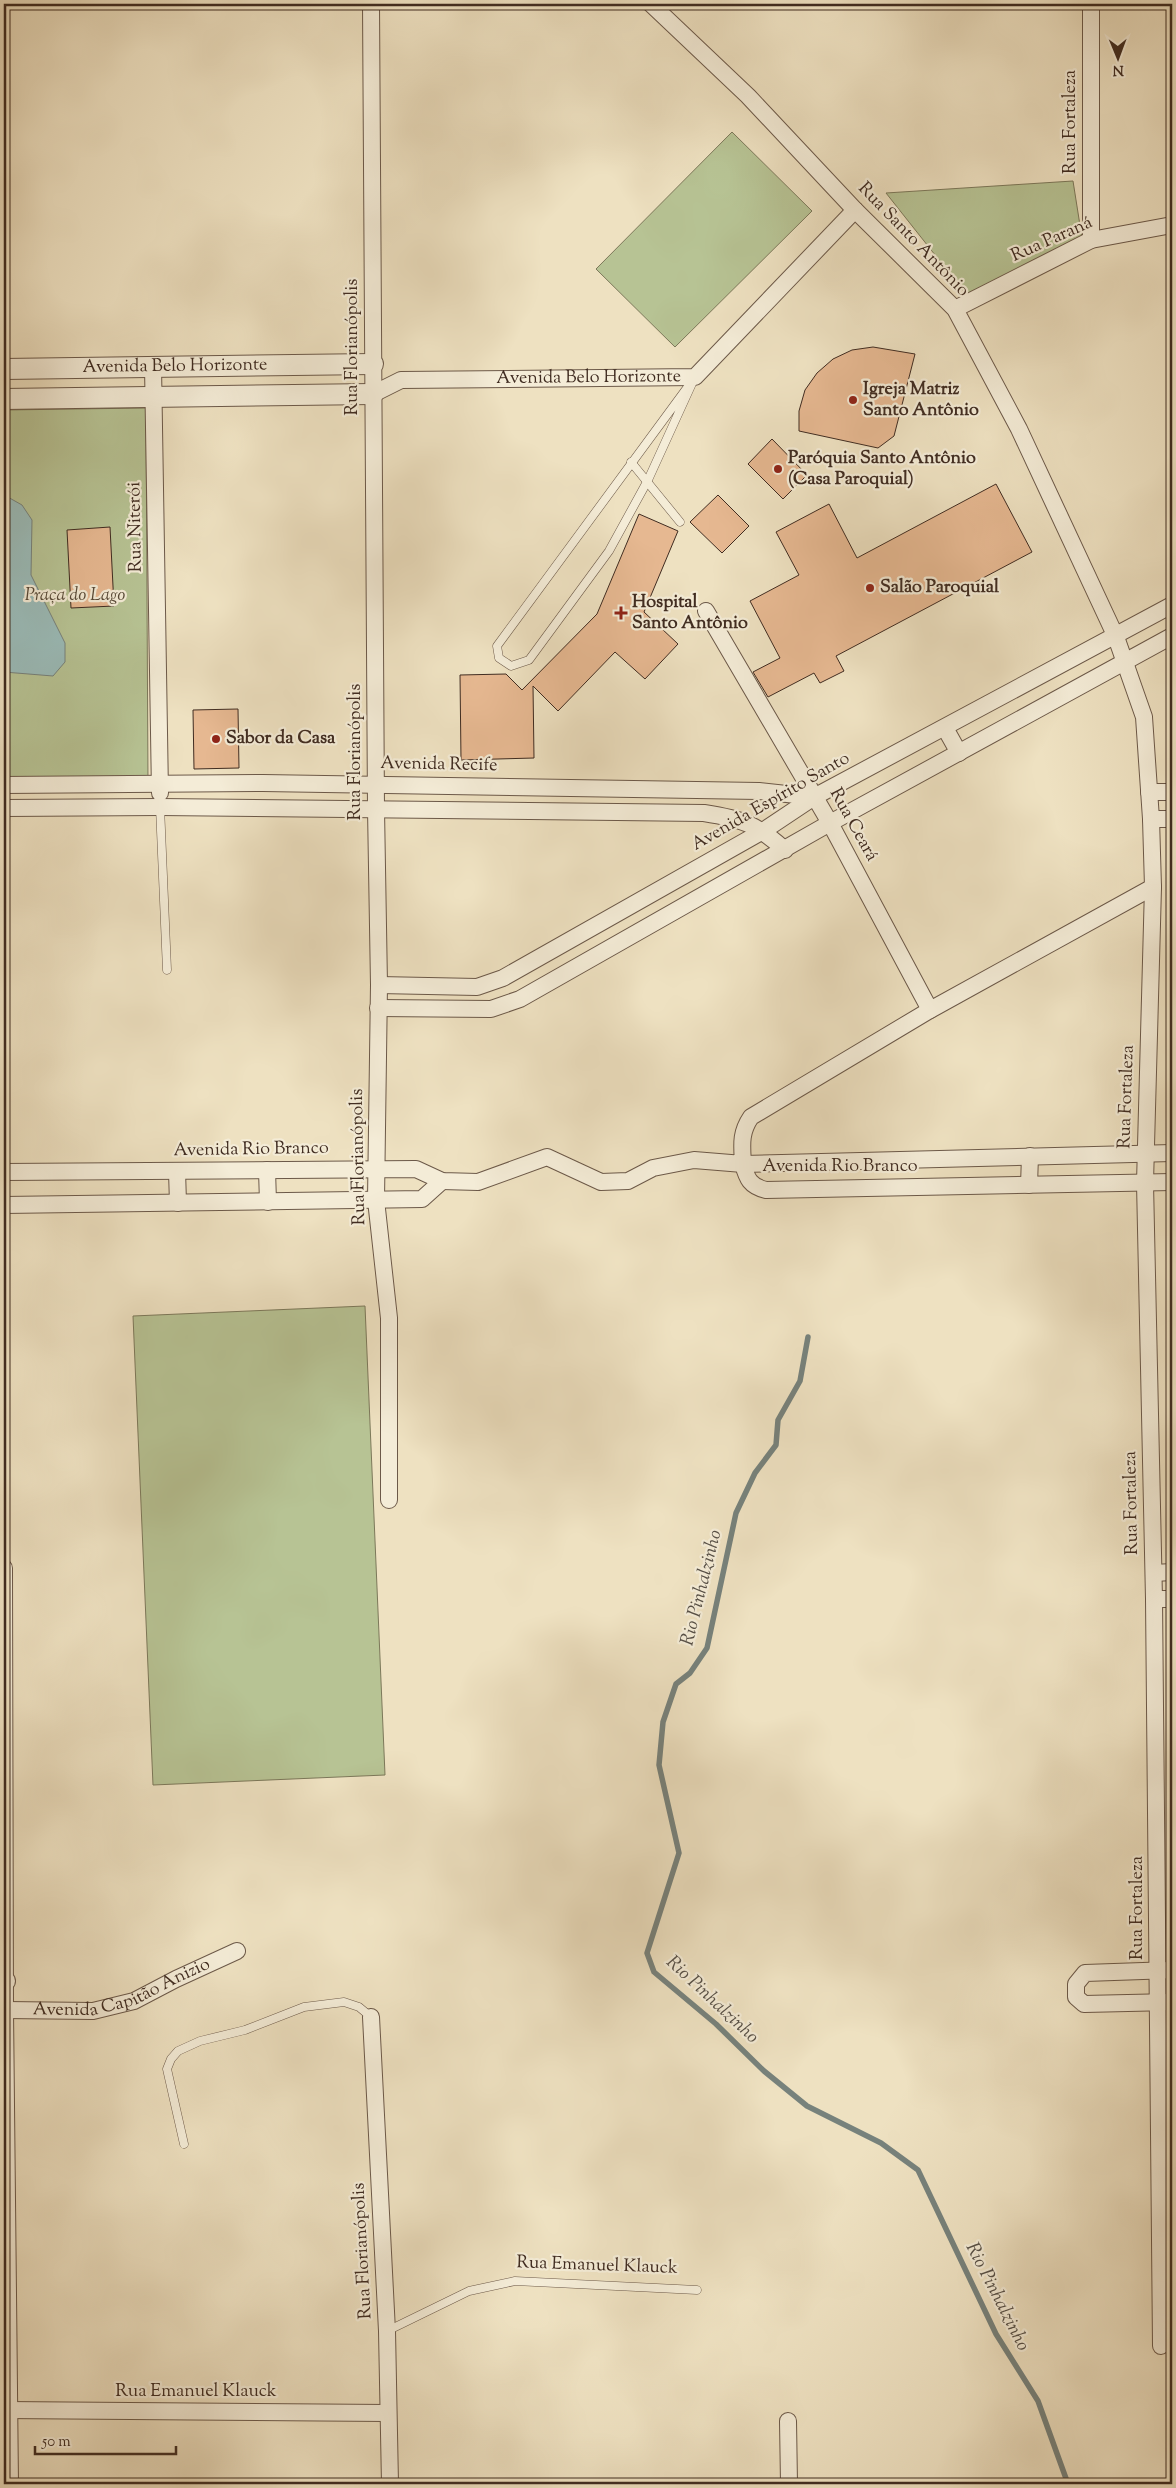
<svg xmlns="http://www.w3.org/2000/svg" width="1176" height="2488" font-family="'Sorts Mill Goudy',serif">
<rect width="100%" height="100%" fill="#eee1c1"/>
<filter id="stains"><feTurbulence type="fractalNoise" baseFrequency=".004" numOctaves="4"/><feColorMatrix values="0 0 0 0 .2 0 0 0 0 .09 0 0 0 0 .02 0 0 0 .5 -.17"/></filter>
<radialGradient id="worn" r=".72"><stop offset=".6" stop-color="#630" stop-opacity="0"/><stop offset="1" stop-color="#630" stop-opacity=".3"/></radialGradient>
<g fill="#b7c394" stroke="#7c785a">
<polygon points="732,132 812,211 675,347 596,269"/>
<polygon points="1073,181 1082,238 966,294 886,193"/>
<polygon points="146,408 148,782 4,782 4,410"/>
<polygon points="365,1306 385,1775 153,1785 133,1316"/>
</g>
<polygon fill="#9bbcb9" stroke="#77827c" points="6,496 22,505 32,520 31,575 65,643 65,662 53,676 4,672 4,506"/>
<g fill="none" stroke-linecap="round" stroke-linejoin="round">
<polyline stroke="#77827c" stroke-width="5.5" points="808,1337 800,1381 778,1420 776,1445 755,1473 736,1513 707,1648 690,1673 676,1684 663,1722 659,1765 679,1853 647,1953 654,1972 716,2024 764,2071 807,2106 881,2143 918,2170 996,2334 1038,2401 1068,2484"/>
</g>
<g fill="#e6b891" stroke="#402c21">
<polygon points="873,347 915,354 894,436 878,448 799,431 799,411 805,390 817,373 833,359 852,350"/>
<polygon points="772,439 807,475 783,499 748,464"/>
<polygon points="996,484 1032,552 836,656 844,671 820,683 814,673 768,697 753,672 780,658 750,601 799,575 776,532 829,504 857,558"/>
<polygon points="718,495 749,526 722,553 690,522"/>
<polygon points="639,514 678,531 644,612 678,644 645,679 615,652 558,711 533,686 534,758 461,760 460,675 506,674 522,690 597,614"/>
<polygon points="110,527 114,606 71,608 67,530"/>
<polygon points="238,709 239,768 194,769 193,710"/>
</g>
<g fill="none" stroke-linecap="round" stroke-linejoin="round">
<g stroke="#6c5949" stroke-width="9">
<g id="service">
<polygon points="695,377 648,480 609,551 529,660 511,666 499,658 497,646"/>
<polyline points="631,462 680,522"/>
<polyline points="160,807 167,970"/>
<polyline points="184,2144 167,2069 171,2059 178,2051 200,2041 245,2030 304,2007 344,2002 359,2007 371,2017"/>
<polyline points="387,2331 469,2291 515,2281 697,2290"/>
</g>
</g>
<g stroke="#6c5949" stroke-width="18">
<g id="minor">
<polyline points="371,4 376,809 379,985 376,1200 389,1318 389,1500"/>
<polyline points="651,4 748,96 855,210 955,309 1019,429 1116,637 1144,717 1151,819 1153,887 1145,1183 1154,1599 1161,2346"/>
<polyline points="1091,4 1091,240"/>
<polyline points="955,309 1091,240 1172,225"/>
<polyline points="153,366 160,793"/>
<path id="s1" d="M373,394L401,380L695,377L855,210"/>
<polyline points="706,611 830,823 930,1010"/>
<polyline points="945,728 959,753"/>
<polyline points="4,785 263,783 759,791 814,797"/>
<polyline points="1149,792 1172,792"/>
<path d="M4,808L160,807L704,813C743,819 756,824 785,850"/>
<polyline points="1151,819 1172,819"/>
<polyline points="379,985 477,987 503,978 763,831 814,797 1172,605"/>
<polyline points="378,1008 491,1009 520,999 830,823 1172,636"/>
<path d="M1172,1153L743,1164C747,1179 750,1186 766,1190L1172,1182"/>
<polyline points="267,1170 268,1202"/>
<polyline points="177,1171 178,1203"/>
<path d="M4,1172L416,1169L442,1181L478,1182L547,1157L601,1182L628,1181L653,1168L694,1160L743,1164C742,1145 740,1133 751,1117L930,1010L1153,887"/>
<polyline points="1029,1185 1030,1156"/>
<polyline points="4,1205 422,1199 442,1181"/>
<polyline points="4,1568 5,2010 10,2484"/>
<polyline points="1154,1573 1172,1572"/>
<polyline points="1154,1599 1172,1599"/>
<polyline points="1172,1970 1085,1973 1076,1984 1076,1997 1084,2004 1172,2002"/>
<path id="s2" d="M5,2010L93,2011L134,2001L176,1979L237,1951"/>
<polyline points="371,2017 387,2331 390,2484"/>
<polyline points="4,2410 388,2413"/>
<polyline points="788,2421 789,2484"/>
</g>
</g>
<g stroke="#6c5949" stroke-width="22">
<g id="tertiary">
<path id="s3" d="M4,369L373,364"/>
<polyline points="4,399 373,394"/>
<polyline points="4,1981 5,1981"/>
<polyline points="4,2010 5,2010"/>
</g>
</g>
<use href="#service" stroke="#f4ecd7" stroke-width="8"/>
<use href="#minor" stroke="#f4ecd7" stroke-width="16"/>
<use href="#tertiary" stroke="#f4ecd7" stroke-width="20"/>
</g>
<g fill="#8f2418" stroke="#f4ecd7" stroke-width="2">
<circle cx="853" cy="400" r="5"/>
<circle cx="778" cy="469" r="5"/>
<circle cx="870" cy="588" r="5"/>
<path d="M618.5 605.5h5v5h5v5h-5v5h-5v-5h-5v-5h5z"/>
<circle cx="216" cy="739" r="5"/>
</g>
<g text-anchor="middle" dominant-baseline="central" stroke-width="4.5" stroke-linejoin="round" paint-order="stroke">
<g font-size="18" fill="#402c21" stroke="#f4ecd7">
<text transform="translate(1071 122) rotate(-90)">Rua Fortaleza</text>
<text transform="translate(913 240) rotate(46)">Rua Santo Antônio</text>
<text transform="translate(1052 240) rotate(-24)">Rua Paraná</text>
<text transform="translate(353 347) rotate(-90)">Rua Florianópolis</text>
<text stroke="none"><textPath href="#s3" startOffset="171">Avenida Belo Horizonte</textPath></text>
<text stroke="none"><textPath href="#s1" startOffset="219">Avenida Belo Horizonte</textPath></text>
<text transform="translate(136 527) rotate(-91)">Rua Niterói</text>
<text transform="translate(356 752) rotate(-90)">Rua Florianópolis</text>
<text transform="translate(439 765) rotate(1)">Avenida Recife</text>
<text transform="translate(771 802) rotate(-30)">Avenida Espírito Santo</text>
<text transform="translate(853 825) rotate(61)">Rua Ceará</text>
<text transform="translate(1127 1097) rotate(-88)">Rua Fortaleza</text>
<text transform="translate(251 1150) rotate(-1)">Avenida Rio Branco</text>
<text transform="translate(359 1157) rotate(-91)">Rua Florianópolis</text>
<text x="840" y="1167">Avenida Rio Branco</text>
<text transform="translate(1132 1503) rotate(-91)">Rua Fortaleza</text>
<text transform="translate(1138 1908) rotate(-90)">Rua Fortaleza</text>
<text stroke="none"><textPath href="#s2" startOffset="121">Avenida Capitão Anizio</textPath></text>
<text transform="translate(363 2251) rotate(-93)">Rua Florianópolis</text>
<text transform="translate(597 2266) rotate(2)">Rua Emanuel Klauck</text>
<text x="196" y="2392">Rua Emanuel Klauck</text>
</g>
<g font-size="18" font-weight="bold" fill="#402c21" stroke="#f4ecd7" text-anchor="start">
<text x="863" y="390">Igreja Matriz<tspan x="863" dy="21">Santo Antônio</tspan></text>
<text x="788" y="459">Paróquia Santo Antônio<tspan x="788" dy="21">(Casa Paroquial)</tspan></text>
<text x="880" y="588">Salão Paroquial</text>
<text x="632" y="603">Hospital<tspan x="632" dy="21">Santo Antônio</tspan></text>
<text x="226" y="739">Sabor da Casa</text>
</g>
<g font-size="18" font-style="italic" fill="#584a38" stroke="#f4ecd7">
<text x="75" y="596">Praça do Lago</text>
</g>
<g font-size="19" font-style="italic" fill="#575047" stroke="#f4ecd7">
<text transform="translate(702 1588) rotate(-76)">Rio Pinhalzinho</text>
<text transform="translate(712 2000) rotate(43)">Rio Pinhalzinho</text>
<text transform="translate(997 2297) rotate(63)">Rio Pinhalzinho</text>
</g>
</g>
<rect width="1176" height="2488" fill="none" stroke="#eee1c1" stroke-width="20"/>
<rect x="5" y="5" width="1166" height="2478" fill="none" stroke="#402c21" stroke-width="2.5"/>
<rect x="10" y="10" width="1156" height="2468" fill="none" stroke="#402c21"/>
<g transform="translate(1118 58) rotate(179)" stroke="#f4ecd7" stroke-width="4" paint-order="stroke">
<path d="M0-4L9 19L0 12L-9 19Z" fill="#402c21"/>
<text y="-8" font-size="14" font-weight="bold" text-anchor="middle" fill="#402c21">N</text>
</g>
<path d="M35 2446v8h141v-8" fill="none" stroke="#402c21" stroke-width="2.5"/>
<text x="42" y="2446" font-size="15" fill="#402c21" stroke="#f4ecd7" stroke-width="4" paint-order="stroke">50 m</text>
<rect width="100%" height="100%" filter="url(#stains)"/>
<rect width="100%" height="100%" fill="url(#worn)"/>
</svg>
